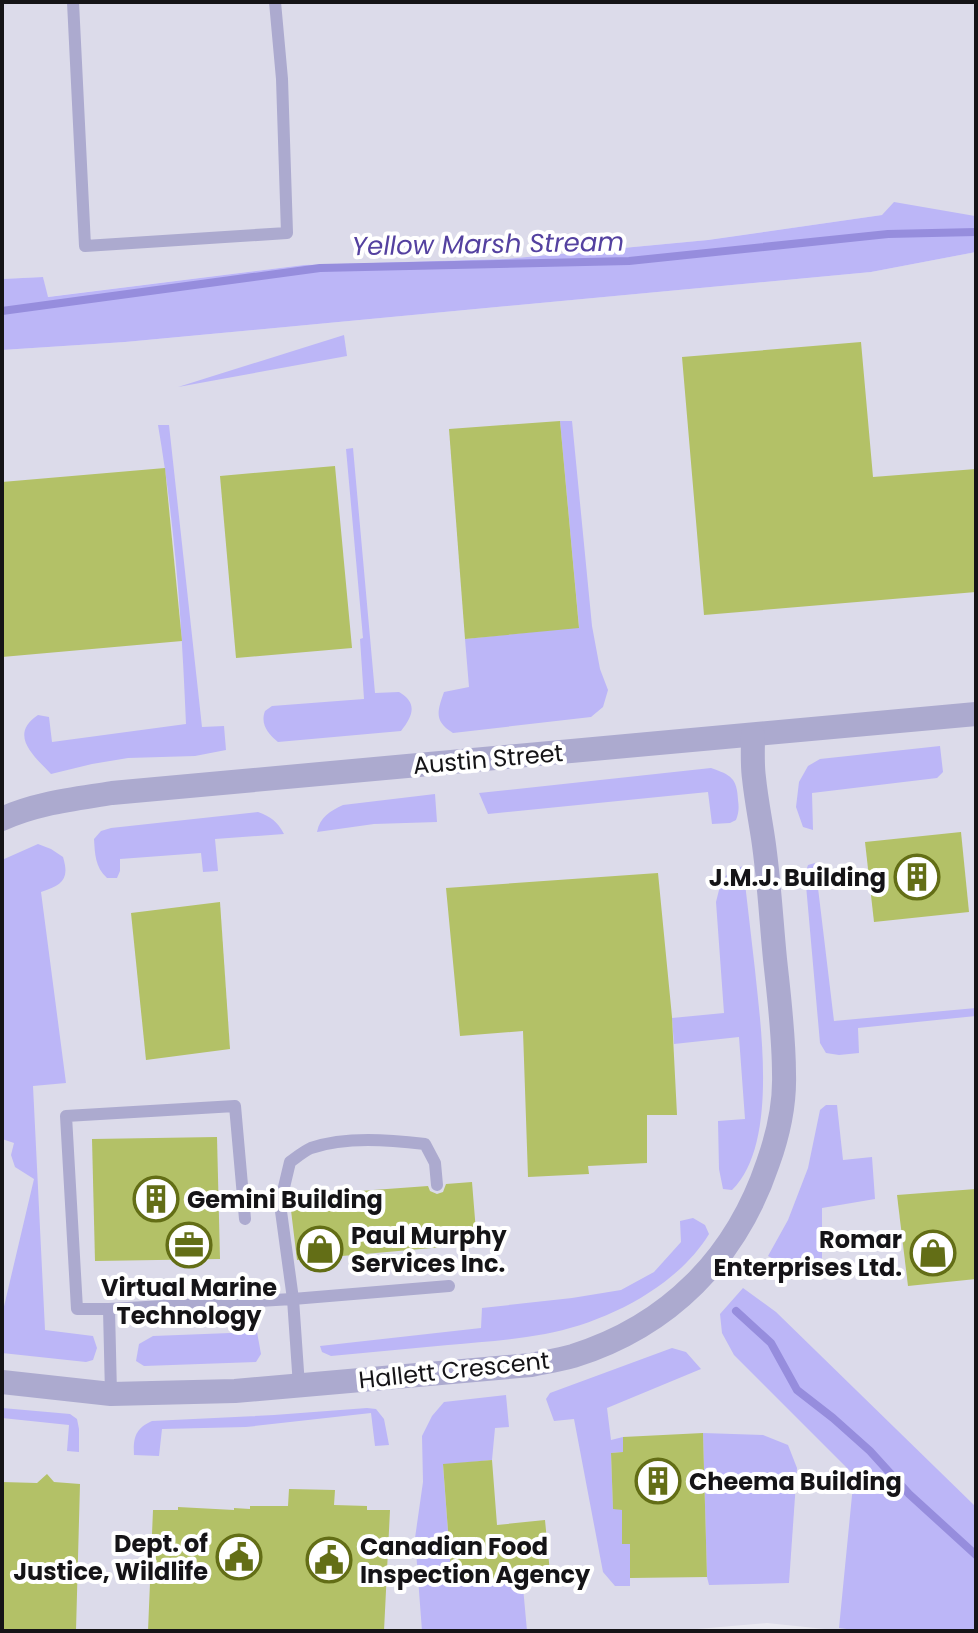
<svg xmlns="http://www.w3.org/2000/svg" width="978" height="1633" font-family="Poppins,sans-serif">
<rect width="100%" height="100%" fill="#eae9f1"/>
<g fill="#dcdbea">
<polygon points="2,2 976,2 976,216 882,215 708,240 506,259 304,265 47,297 43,277 2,279"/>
<polygon points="976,252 976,1631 844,1631 767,1623 674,1631 2,1631 2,350 125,342 871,272"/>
</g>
<g fill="#bcb6f7">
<polygon points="894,202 975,216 976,252 871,272 125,342 2,350 2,279 43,277 48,297 304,265 506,259 708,240 882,215"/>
<polygon points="344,335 347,356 178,387"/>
<path d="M560,421H572L592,626L600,669L608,690L603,707L591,717L453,733C434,721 437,712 444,692L469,687L465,639L579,627Z"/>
<path d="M158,425H169L202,727L224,726L226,750L195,756L128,758L92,764L51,774C34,756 8,735 38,715L49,717L52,742L186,724C182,624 175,524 158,425Z"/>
<path d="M353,448L375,693L399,692C418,703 413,716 401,731L278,742C268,734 260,724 265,711L272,706L364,699L360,639L363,638L346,449Z"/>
<polygon points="940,746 943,772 937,778 812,793 813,830 803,827 796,807 799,782 808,766 820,759"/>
<path d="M711,768C731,775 737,778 738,800C739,807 739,812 736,820L730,823L712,824L708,792L488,814L479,793Z"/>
<path d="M435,794L437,822L374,824L317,832C320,817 330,811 343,805Z"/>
<path d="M258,812C271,817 277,821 284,834L215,839L218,871L203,872L201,853L120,859V871L117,878H107C95,867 95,854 94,839L101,831L111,828Z"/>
<path d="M38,844L51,849L63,857C70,880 62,885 41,892L66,1083L33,1086L45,1330L93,1336L97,1348L93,1360L86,1362L2,1353V1315L34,1179L15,1167L11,1155L14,1143L2,1139V860Z"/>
<polygon points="815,863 834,1021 976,1008 976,1016 858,1028 859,1053 839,1055 826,1053 820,1043 805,874 808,865"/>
<path d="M743,866C747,901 751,935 755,970C761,1029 778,1145 732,1190L723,1189L719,1169L718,1121L745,1119L739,1037L674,1044L672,1018L724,1013L716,902L721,882L730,871Z"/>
<polygon points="826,1105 837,1105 843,1160 872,1157 875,1199 822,1208 822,1274 796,1271 768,1256 788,1220 808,1168 820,1110"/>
<path d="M693,1218L705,1225L709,1234C677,1287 605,1323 545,1334C513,1340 480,1342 448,1345C409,1349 370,1352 331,1356L322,1352L320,1346L481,1328L482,1308L572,1298L621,1290L654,1272L681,1242L680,1221Z"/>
<polygon points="743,1288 776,1312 976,1507 976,1631 862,1631 839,1628 854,1475 734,1355 722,1333 720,1314"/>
<polygon points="257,1332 261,1354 256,1362 144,1366 136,1361 139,1344 153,1336"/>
<polygon points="672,1348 686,1352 701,1369 607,1408 611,1440 623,1437 623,1452 611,1453 613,1508 622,1510 622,1544 630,1544 630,1586 615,1586 603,1572 574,1419 554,1421 546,1399 550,1393"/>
<polygon points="506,1395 509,1427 495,1428 492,1460 443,1465 452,1584 522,1576 527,1631 422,1631 415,1538 423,1482 422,1436 432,1416 444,1402"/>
<polygon points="2,1408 70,1414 77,1419 79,1429 79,1452 67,1451 69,1425 2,1418"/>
<path d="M367,1408L376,1409L384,1419L389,1445L375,1446L371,1413L246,1427L162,1429L159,1456L134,1455C133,1437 136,1428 152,1421L274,1415Z"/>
<polygon points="703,1433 763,1435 788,1445 797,1468 789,1583 709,1585 707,1577"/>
</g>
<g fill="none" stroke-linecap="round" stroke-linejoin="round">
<g stroke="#968ddd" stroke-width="8">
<polyline points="2,311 320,268 629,261 888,234 976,232"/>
<polyline points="736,1311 771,1343 797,1390 833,1418 870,1451 909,1494 976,1555"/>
</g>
</g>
<g fill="#b3c167">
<polygon points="861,342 873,477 976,469 976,592 704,615 682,357"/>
<polygon points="560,421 579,628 465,639 449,429"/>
<polygon points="335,466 352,648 236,658 220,476"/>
<polygon points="165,468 182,641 2,657 2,482"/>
<polygon points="961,832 969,912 874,922 865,842"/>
<polygon points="658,873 672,1017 677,1115 647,1115 647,1163 588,1166 589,1174 528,1177 523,1031 460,1036 446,888"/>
<polygon points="220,902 230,1049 146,1060 131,913"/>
<polygon points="217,1137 220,1259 95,1261 92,1139"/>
<polygon points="472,1182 477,1244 297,1260 290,1202 291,1196 428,1186 430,1191 437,1194 443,1192 446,1184"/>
<polygon points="976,1189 976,1279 908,1286 897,1195"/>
<polygon points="703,1433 707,1577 630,1578 630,1544 622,1544 622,1510 613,1509 611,1453 623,1452 623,1437"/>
<polygon points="492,1460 497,1525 545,1520 550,1573 452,1584 443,1464"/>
<polygon points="47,1474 54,1482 80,1484 76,1631 2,1631 2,1482 37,1483"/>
<polygon points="289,1489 335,1490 334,1505 367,1506 367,1510 390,1510 384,1631 148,1631 153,1510 178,1510 178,1507 234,1510 234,1508 250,1509 250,1506 288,1506"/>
</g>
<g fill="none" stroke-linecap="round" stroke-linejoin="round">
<g stroke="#acaacf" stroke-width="12">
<polyline points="73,2 85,246 287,233 282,79 275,2"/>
<path d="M437,1185L435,1163L425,1144C390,1140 346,1136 311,1148C304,1151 297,1157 290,1162L280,1204L293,1299L449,1286"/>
<polyline points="109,1309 77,1309 66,1116 235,1106 245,1219"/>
<polyline points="111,1394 109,1309 293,1299 299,1386"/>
</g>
<g stroke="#acaacf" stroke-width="24">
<path d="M2,819C36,803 76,799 112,793L976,714"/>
<path d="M2,1382L111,1394L235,1391L531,1365C545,1362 559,1360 573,1356C669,1326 736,1258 768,1163C778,1135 785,1104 784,1074C784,1035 779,997 775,959C771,918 769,878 763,838C760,818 756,798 754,778C752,764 753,749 753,735"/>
</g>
</g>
<defs>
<g id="building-ring" transform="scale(2.3)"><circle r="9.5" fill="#fff" stroke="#636e16" stroke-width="1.5"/><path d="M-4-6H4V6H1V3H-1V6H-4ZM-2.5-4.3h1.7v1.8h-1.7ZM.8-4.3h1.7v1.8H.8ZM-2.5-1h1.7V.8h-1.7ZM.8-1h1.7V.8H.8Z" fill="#636e16"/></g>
<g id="office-ring" transform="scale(2.3)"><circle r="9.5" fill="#fff" stroke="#636e16" stroke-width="1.5"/><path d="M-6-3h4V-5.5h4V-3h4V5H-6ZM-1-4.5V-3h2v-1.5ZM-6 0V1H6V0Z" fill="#636e16"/></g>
<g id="shop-ring" transform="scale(2.3)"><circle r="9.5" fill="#fff" stroke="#636e16" stroke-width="1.5"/><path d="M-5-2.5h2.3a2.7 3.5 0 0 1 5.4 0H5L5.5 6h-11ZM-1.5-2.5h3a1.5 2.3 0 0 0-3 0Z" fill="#636e16"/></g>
<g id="civic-ring" transform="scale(2.3)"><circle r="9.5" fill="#fff" stroke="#636e16" stroke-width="1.5"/><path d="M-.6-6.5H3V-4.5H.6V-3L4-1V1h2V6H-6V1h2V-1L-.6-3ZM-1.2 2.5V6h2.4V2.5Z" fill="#636e16"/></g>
</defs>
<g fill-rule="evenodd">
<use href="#building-ring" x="917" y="877"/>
<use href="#building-ring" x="156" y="1199"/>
<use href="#office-ring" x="189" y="1245"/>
<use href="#shop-ring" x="320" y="1249"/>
<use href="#shop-ring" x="933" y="1253"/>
<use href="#building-ring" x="658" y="1481"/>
<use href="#civic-ring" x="239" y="1557"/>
<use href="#civic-ring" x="329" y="1560"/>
</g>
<g text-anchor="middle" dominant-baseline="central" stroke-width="8" stroke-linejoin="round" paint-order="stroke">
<g font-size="24" fill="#151417" stroke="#fff">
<text transform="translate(488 759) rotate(-5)">Austin Street</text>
<text transform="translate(454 1370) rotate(-6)">Hallett Crescent</text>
</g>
<g font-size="24" font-weight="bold" fill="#151417" stroke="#fff" text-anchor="start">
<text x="886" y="877" text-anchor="end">J.M.J. Building</text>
<text x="187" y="1199">Gemini Building</text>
<text x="351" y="1235">Paul Murphy<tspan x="351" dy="28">Services Inc.</tspan></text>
<text x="902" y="1239" text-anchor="end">Romar<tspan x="902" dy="28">Enterprises Ltd.</tspan></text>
<text x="189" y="1287" text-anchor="middle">Virtual Marine<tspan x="189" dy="28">Technology</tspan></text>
<text x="689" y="1481">Cheema Building</text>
<text x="208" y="1543" text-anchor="end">Dept. of<tspan x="208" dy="28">Justice, Wildlife</tspan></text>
<text x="360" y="1546">Canadian Food<tspan x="360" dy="28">Inspection Agency</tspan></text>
</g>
<g font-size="26" font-style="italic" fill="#5441a0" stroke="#fff">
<text transform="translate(488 244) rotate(-1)">Yellow Marsh Stream</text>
</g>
</g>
<rect width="978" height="1633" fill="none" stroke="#151417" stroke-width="8"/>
</svg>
